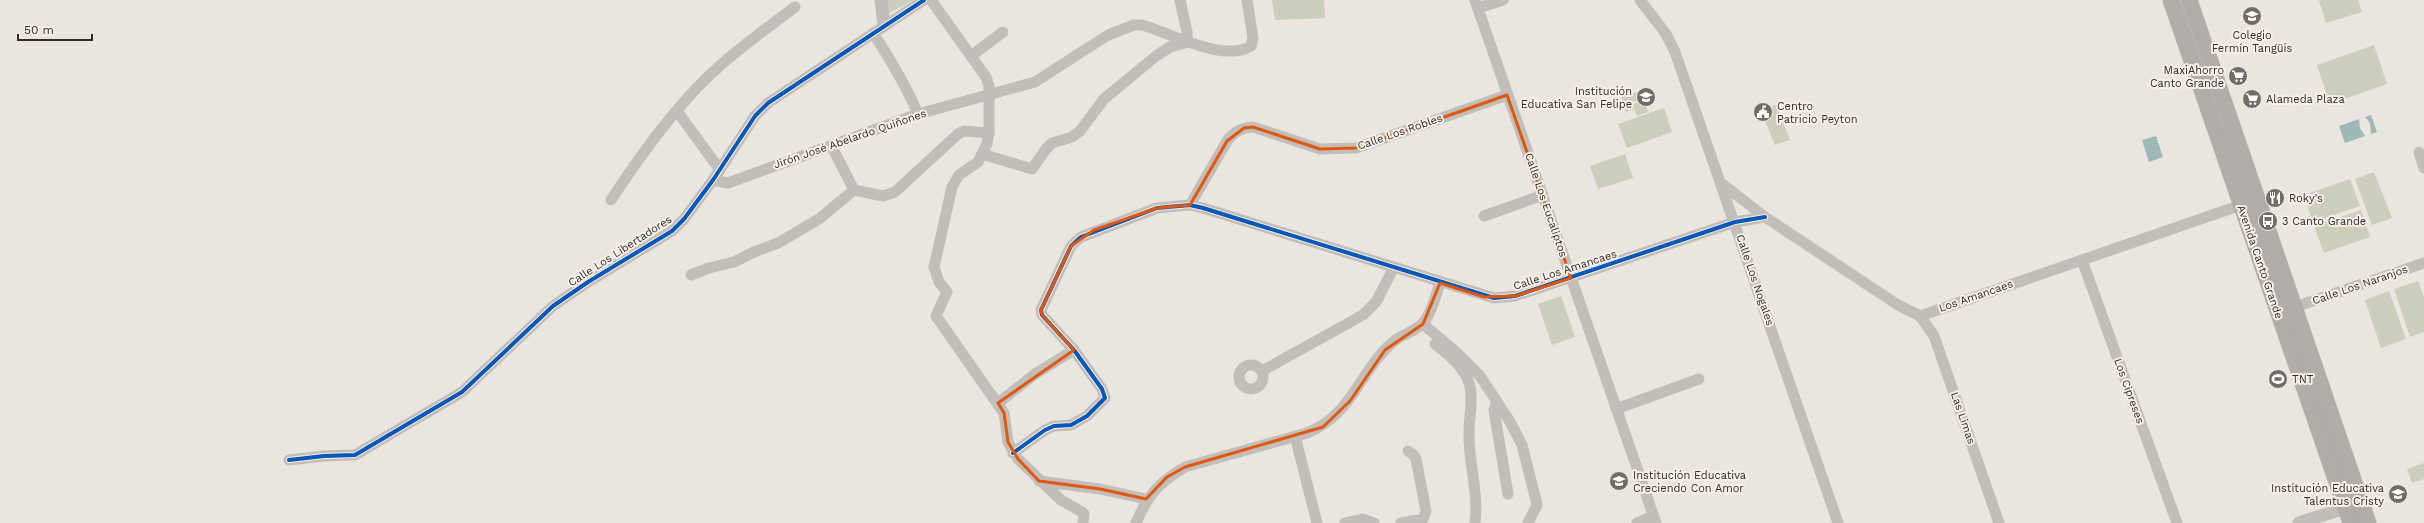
<svg xmlns="http://www.w3.org/2000/svg" width="2424" height="523" font-family="'Work Sans',sans-serif">
<rect width="100%" height="100%" fill="#eae5df"/>
<g fill="#cacebb">
<polygon points="886,0 913,0 888,14"/>
<polygon points="1272,0 1324,0 1325,18 1275,20"/>
<polygon points="2322,0 2358,0 2362,12 2326,23 2319,1"/>
<polygon points="2374,45 2387,84 2330,104 2317,65"/>
<polygon points="1644,91 1646,97 1624,105 1621,96"/>
<polygon points="1644,100 1648,112 1637,116 1634,109 1626,112 1624,107"/>
<polygon points="1776,105 1790,140 1775,145 1761,111"/>
<polygon points="1664,108 1672,132 1627,148 1618,124"/>
<polygon points="1625,154 1633,178 1598,189 1590,166"/>
<polygon points="2374,172 2392,218 2372,225 2355,179"/>
<polygon points="2350,179 2360,206 2313,222 2304,195"/>
<polygon points="2361,210 2370,237 2324,253 2314,226"/>
<polygon points="2418,281 2424,297 2424,332 2410,337 2394,289"/>
<polygon points="2389,291 2406,339 2381,348 2365,300"/>
<polygon points="1561,296 1575,337 1552,345 1538,304"/>
<polygon points="2424,463 2424,479 2412,483 2407,469"/>
</g>
<g fill="#9eb8b8">
<polygon points="2371,115 2377,132 2371,134 2370,123 2365,117"/>
<polygon points="2359,119 2360,128 2365,136 2345,143 2339,126"/>
<polygon points="2156,136 2163,157 2149,162 2142,140"/>
</g>
<g fill="none" stroke-linecap="round" stroke-linejoin="round">
<g stroke="#c2bdb9" stroke-width="11">
<polyline points="931,0 986,77 989,86 989,133 987,144 978,162 959,175 952,187 934,267 939,282 947,292 936,316 1004,413 1008,442 1018,459 1061,500 1082,512 1084,514 1083,523"/>
<polyline points="1180,0 1187,32 1187,40"/>
<polyline points="1475,0 1656,523"/>
<polyline points="1640,0 1666,34 1675,52 1838,523"/>
<polyline points="1478,8 1503,0"/>
<path d="M873,33C890,59 906,85 918,114"/>
<polyline points="971,56 1003,32"/>
<polyline points="677,111 720,170"/>
<polyline points="831,145 854,190 883,196 895,192 958,134 964,131 989,133"/>
<polyline points="2419,152 2424,168"/>
<polyline points="982,154 1032,169 1046,149 1052,143 1072,137 1080,131 1104,99 1156,56 1170,47 1185,43 1187,40"/>
<path d="M713,180L728,183L918,114L1035,82L1108,35L1134,25H1142C1171,33 1223,63 1251,46L1253,38L1247,0"/>
<polyline points="1721,183 1765,217 1898,305 1920,316 2247,203"/>
<path d="M611,200C641,154 681,99 723,63C746,43 771,25 795,7"/>
<path d="M1190,205L1227,141C1235,131 1241,128 1253,127L1320,149L1356,148L1507,95"/>
<polyline points="1484,216 1543,195"/>
<polyline points="2082,260 2177,523"/>
<polyline points="691,275 709,268 734,262 754,252 778,243 819,219 854,190"/>
<polyline points="2295,307 2424,263"/>
<polyline points="1920,316 1934,336 1999,523"/>
<polyline points="1423,324 1457,353 1480,376 1509,420 1522,445 1536,500 1537,505 1528,523"/>
<path d="M1435,344C1448,354 1464,367 1469,383C1474,398 1469,416 1469,431C1468,462 1479,492 1475,523"/>
<circle cx="1251" cy="377" r="12"/>
<polyline points="1262,371 1363,315 1376,302 1393,269"/>
<polyline points="1497,402 1494,410 1508,494"/>
<polyline points="998,403 1035,374 1074,350"/>
<polyline points="1616,409 1699,379"/>
<polyline points="1295,436 1317,523"/>
<polyline points="1013,453 1045,430 1054,426 1071,425 1087,416 1105,398 1102,389 1074,350 1042,315 1041,310 1071,246 1081,237 1157,208 1190,205 1203,208 1494,298 1515,296 1735,222 1765,217"/>
<polyline points="289,460 324,456 355,455 462,392 553,306 588,282 672,231 684,219 713,180 755,116 768,103 924,0"/>
<polyline points="1039,481 1100,489 1146,499"/>
<path d="M1136,523C1148,495 1158,483 1185,467L1307,433C1353,415 1359,371 1393,342C1402,334 1417,331 1424,322C1432,312 1436,295 1440,283"/>
<polyline points="1345,523 1362,519 1374,523"/>
<polyline points="1401,523 1423,519 1426,511 1416,459 1414,455 1408,451"/>
<polyline points="1637,523 1653,516"/>
</g>
<g stroke="#c2bdb9" stroke-width="13">
<polyline points="881,0 884,25"/>
<polyline points="2299,523 2354,505"/>
</g>
<g stroke="#b1aca8" stroke-width="17">
<polyline points="2171,0 2351,523"/>
<polyline points="2189,0 2368,523"/>
</g>
<g stroke="#f6efe7" stroke-width="6">
<g id="cycleway">
<polyline points="1013,453 1045,430 1054,426 1071,425 1087,416 1105,398 1102,389 1074,350 1042,315 1041,310 1071,246 1081,237 1157,208 1190,205 1203,208 1494,298 1515,296 1735,222 1765,217"/>
<polyline points="289,460 324,456 355,455 462,392 553,306 588,282 672,231 684,219 713,180 755,116 768,103 924,0"/>
</g>
</g>
<use href="#cycleway" stroke="#0057b8" stroke-width="4"/>
</g>
<path fill="none" stroke="#df570d" stroke-width="3" stroke-linejoin="round" d="M1507,95L1571,278L1515,296L1484,297L1440,283L1423,324L1385,350L1350,401L1323,427L1185,467L1167,477L1146,499L1100,489L1039,481L1018,459L1008,442L1004,413L998,403L1074,350L1042,315L1041,310L1071,246L1094,230L1157,208L1190,205L1227,141L1244,128L1253,127L1320,149L1356,148Z"/>
<defs>
<g id="school-disc" transform="scale(1)"><circle r="9.5" fill="#726c68" stroke="#f6efe7"/><path d="M0-5L7-2L0 1L-7-2ZM-4 1L0 2.5L4 1V4Q0 6-4 4Z" fill="#fff"/></g>
<g id="supermarket-disc" transform="scale(1)"><circle r="9.5" fill="#726c68" stroke="#f6efe7"/><path d="M-6-5.5h2.5l.6 2H6L4.5 2H-2.5L-4.4-4H-6ZM-1.5 3.2a1.3 1.3 0 1 0 .1 0ZM3 3.2a1.3 1.3 0 1 0 .1 0Z" fill="#fff"/></g>
<g id="civic-disc" transform="scale(1)"><circle r="9.5" fill="#726c68" stroke="#f6efe7"/><path d="M-.6-6.5H3V-4.5H.6V-3L4-1V1h2V6H-6V1h2V-1L-.6-3ZM-1.2 2.5V6h2.4V2.5Z" fill="#fff"/></g>
<g id="restaurant-disc" transform="scale(1)"><circle r="9.5" fill="#726c68" stroke="#f6efe7"/><path d="M-5-6h1v4h1v-4h1v4h1v-4h1v5L-1.5 .5V6h-2V.5L-5-1ZM5-6V6H3V1.5H1.5Q1.5-4 5-6Z" fill="#fff"/></g>
<g id="bus-disc" transform="scale(1)"><circle r="9.5" fill="#726c68" stroke="#f6efe7"/><path d="M-5-6H5V4H4V6H2V4H-2V6H-4V4H-5ZM-3.5-4V0h7V-4ZM-3.5 1.2v1.5H-2V1.2ZM2 1.2v1.5H3.5V1.2Z" fill="#fff"/></g>
<g id="stadium-disc" transform="scale(1)"><circle r="9.5" fill="#726c68" stroke="#f6efe7"/><path d="M0-5a6.5 5 0 1 0 0 10a6.5 5 0 1 0 0-10ZM-3.5-1.8h7v3.6h-7Z" fill="#fff"/></g>
</defs>
<g fill-rule="evenodd">
<use href="#school-disc" x="2252" y="16"/>
<use href="#supermarket-disc" x="2238" y="76"/>
<use href="#school-disc" x="1646" y="97"/>
<use href="#supermarket-disc" x="2252" y="99"/>
<use href="#civic-disc" x="1763" y="112"/>
<use href="#restaurant-disc" x="2275" y="198"/>
<use href="#bus-disc" x="2268" y="221"/>
<use href="#stadium-disc" x="2278" y="379"/>
<use href="#school-disc" x="1619" y="481"/>
<use href="#school-disc" x="2398" y="494"/>
</g>
<g text-anchor="middle" dominant-baseline="central" stroke-width="4" stroke-linejoin="round" paint-order="stroke">
<g font-size="11" fill="#322b28" stroke="#f6efe7" text-anchor="start">
<text x="2252" y="35" text-anchor="middle">Colegio<tspan x="2252" dy="13">Fermín Tangüis</tspan></text>
<text x="2224" y="70" text-anchor="end">MaxiAhorro<tspan x="2224" dy="13">Canto Grande</tspan></text>
<text x="1632" y="91" text-anchor="end">Institución<tspan x="1632" dy="13">Educativa San Felipe</tspan></text>
<text x="2266" y="99">Alameda Plaza</text>
<text x="1777" y="106">Centro<tspan x="1777" dy="13">Patricio Peyton</tspan></text>
<text x="2289" y="198">Roky's</text>
<text x="2282" y="221">3 Canto Grande</text>
<text x="2292" y="379">TNT</text>
<text x="1633" y="475">Institución Educativa<tspan x="1633" dy="13">Creciendo Con Amor</tspan></text>
<text x="2384" y="488" text-anchor="end">Institución Educativa<tspan x="2384" dy="13">Talentus Cristy</tspan></text>
</g>
<g font-size="11" fill="#322b28" stroke="#f6efe7">
<text transform="translate(1400 132) rotate(-19)">Calle Los Robles</text>
<text transform="translate(850 139) rotate(-19)">Jirón José Abelardo Quiñones</text>
<text transform="translate(1546 205) rotate(71)">Calle Los Eucaliptos</text>
<text transform="translate(620 251) rotate(-33)">Calle Los Libertadores</text>
<text transform="translate(2260 262) rotate(71)">Avenida Canto Grande</text>
<text transform="translate(1565 270) rotate(-18)">Calle Los Amancaes</text>
<text transform="translate(1755 280) rotate(71)">Calle Los Nogales</text>
<text transform="translate(2360 285) rotate(-19)">Calle Los Naranjos</text>
<text transform="translate(1976 296) rotate(-19)">Los Amancaes</text>
<text transform="translate(2129 391) rotate(70)">Los Cipreses</text>
<text transform="translate(1963 418) rotate(71)">Las Limas</text>
</g>
</g>
<path d="M18 34v6h74v-6" fill="none" stroke="#322b28" stroke-width="2"/>
<text x="24" y="34" font-size="12" fill="#322b28" stroke="#f6efe7" stroke-width="3" paint-order="stroke">50 m</text>
</svg>
